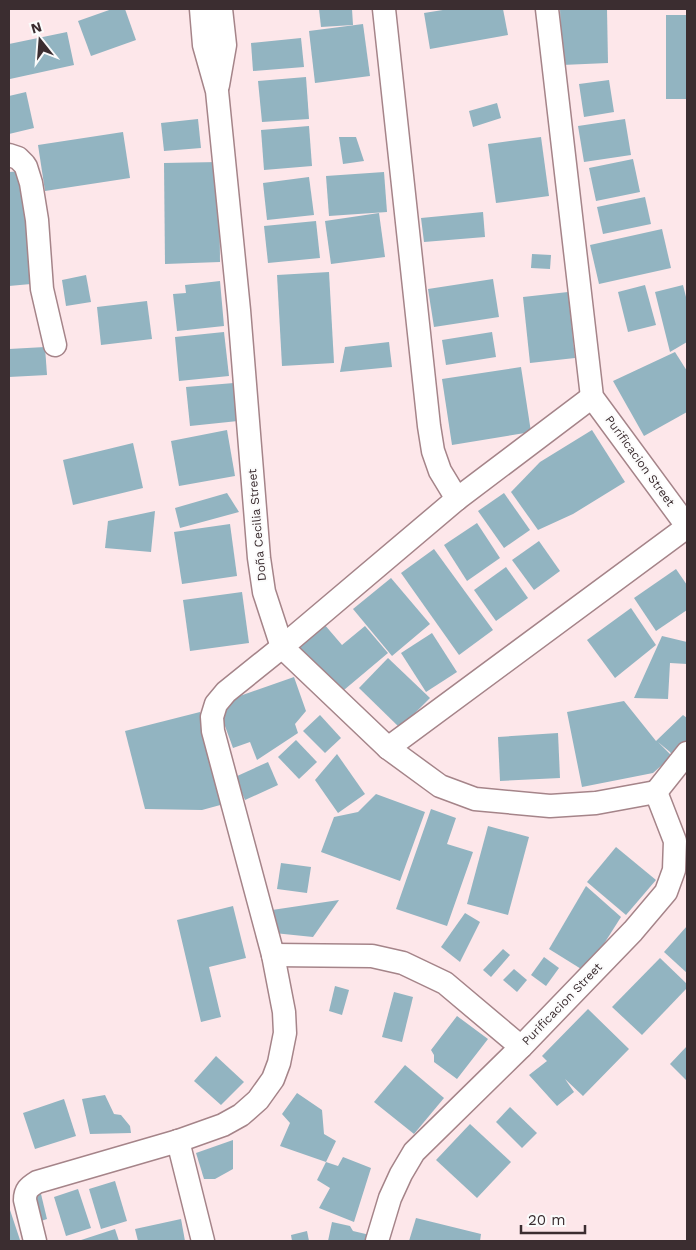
<svg xmlns="http://www.w3.org/2000/svg" width="696" height="1250" font-family="'Work Sans',sans-serif">
<rect width="100%" height="100%" fill="#fde7ea"/>
<g fill="#92b4c1">
<polygon points="112,9 125,9 136,40 91,56 78,21"/>
<polygon points="319,9 352,9 353,25 321,27"/>
<polygon points="449,9 503,9 508,35 430,49 424,13"/>
<polygon points="560,9 607,9 608,63 562,65"/>
<rect x="666" y="15" width="21" height="84"/>
<polygon points="363,24 370,76 315,83 309,31"/>
<polygon points="67,32 74,65 10,79 9,44"/>
<polygon points="301,38 304,67 253,71 251,43"/>
<polygon points="306,77 309,119 262,122 258,81"/>
<polygon points="609,80 614,112 584,117 579,84"/>
<polygon points="26,92 34,128 9,134 9,96"/>
<polygon points="497,103 501,118 473,127 469,111"/>
<polygon points="198,119 201,148 164,151 161,123"/>
<polygon points="625,119 631,155 584,162 578,126"/>
<polygon points="309,126 312,166 264,170 261,130"/>
<polygon points="123,132 130,178 45,191 38,145"/>
<polygon points="339,137 356,137 364,161 343,164"/>
<polygon points="541,137 549,196 496,203 488,144"/>
<polygon points="633,159 640,192 596,201 589,168"/>
<polygon points="219,162 220,262 165,264 164,163"/>
<polygon points="22,171 31,284 9,286 9,172"/>
<polygon points="384,172 387,212 329,216 326,176"/>
<polygon points="309,177 314,215 267,220 263,183"/>
<polygon points="645,197 651,224 603,234 597,207"/>
<polygon points="483,212 485,237 424,242 421,218"/>
<polygon points="379,213 385,257 331,264 325,221"/>
<polygon points="316,221 320,258 268,263 264,226"/>
<polygon points="662,229 671,268 599,284 590,245"/>
<polygon points="532,254 551,255 550,269 531,268"/>
<polygon points="329,272 334,363 282,366 277,275"/>
<polygon points="86,275 91,302 66,306 62,280"/>
<polygon points="493,279 499,317 434,327 428,289"/>
<polygon points="220,281 224,326 177,331 173,294 186,293 185,285"/>
<polygon points="645,285 656,325 628,332 618,292"/>
<polygon points="683,285 687,301 687,342 670,352 655,292"/>
<polygon points="568,292 575,358 530,363 523,297"/>
<polygon points="147,301 152,339 101,345 97,307"/>
<polygon points="224,332 229,376 179,381 175,337"/>
<polygon points="492,332 496,357 446,365 442,340"/>
<polygon points="389,342 392,367 340,372 345,347"/>
<polygon points="45,347 47,375 9,377 9,349"/>
<polygon points="675,352 687,371 687,412 644,436 613,381"/>
<polygon points="521,367 531,432 452,445 442,379"/>
<polygon points="234,383 238,421 190,426 186,387"/>
<polygon points="227,430 235,476 179,486 171,441"/>
<polygon points="592,430 625,482 573,514 538,530 511,492 540,462"/>
<polygon points="133,443 143,488 73,505 63,460"/>
<polygon points="227,493 239,512 180,528 175,508"/>
<polygon points="504,493 530,530 504,548 478,511"/>
<polygon points="155,511 151,552 105,548 108,521"/>
<polygon points="477,523 500,558 467,581 444,545"/>
<polygon points="230,524 237,576 182,584 174,532"/>
<polygon points="539,541 560,571 534,590 512,560"/>
<polygon points="434,549 493,630 459,655 401,573"/>
<polygon points="506,567 528,598 496,621 474,590"/>
<polygon points="676,569 687,585 687,610 656,631 634,598"/>
<polygon points="391,578 430,624 392,656 353,609"/>
<polygon points="242,592 249,643 190,651 183,600"/>
<polygon points="631,608 656,645 615,678 587,640"/>
<polygon points="324,624 342,645 365,626 388,653 338,695 297,647"/>
<polygon points="432,633 457,672 426,692 401,653"/>
<polygon points="662,636 687,642 687,664 670,663 668,699 634,698"/>
<polygon points="388,658 430,698 400,728 359,688"/>
<polygon points="294,677 306,711 295,724 298,733 257,760 250,742 233,748 217,704"/>
<polygon points="624,701 656,741 683,715 687,718 687,748 677,763 670,752 658,742 672,756 653,773 582,787 567,712"/>
<polygon points="200,712 224,804 202,810 145,809 125,731"/>
<polygon points="320,715 341,738 325,753 303,731"/>
<polygon points="558,733 560,778 500,781 498,737"/>
<polygon points="296,740 317,762 299,779 278,757"/>
<polygon points="337,754 365,794 338,813 315,780"/>
<polygon points="268,762 278,785 245,800 235,777"/>
<polygon points="376,794 425,812 400,881 321,852 334,817 358,812"/>
<polygon points="431,809 456,818 447,844 473,852 447,926 396,909"/>
<polygon points="488,826 529,837 508,915 467,904"/>
<polygon points="616,847 656,880 626,915 587,882"/>
<polygon points="281,863 311,867 307,893 277,889"/>
<polygon points="586,886 621,917 586,972 549,949"/>
<polygon points="339,900 313,937 274,933 272,910"/>
<polygon points="233,906 246,958 209,967 221,1017 201,1022 177,920"/>
<polygon points="465,913 480,922 460,962 441,947"/>
<polygon points="687,926 687,973 664,952"/>
<polygon points="503,949 510,955 491,977 483,970"/>
<polygon points="544,957 559,968 546,986 531,975"/>
<polygon points="660,958 687,984 687,988 642,1035 612,1007"/>
<polygon points="514,969 527,980 517,992 503,980"/>
<polygon points="335,986 349,990 342,1015 329,1011"/>
<polygon points="394,992 413,997 402,1042 382,1037"/>
<polygon points="588,1009 629,1049 583,1096 565,1079 574,1092 557,1106 529,1075 547,1061 542,1056"/>
<polygon points="457,1016 488,1039 457,1079 434,1062 434,1055 431,1050"/>
<polygon points="687,1046 687,1081 670,1064"/>
<polygon points="216,1056 244,1082 221,1105 194,1081"/>
<polygon points="405,1065 444,1098 414,1134 374,1102"/>
<polygon points="297,1093 322,1110 324,1134 336,1141 326,1162 338,1166 343,1157 371,1168 354,1222 319,1208 330,1188 317,1180 326,1162 280,1146 290,1123 282,1114"/>
<polygon points="105,1095 114,1114 121,1115 130,1126 131,1133 90,1134 82,1099"/>
<polygon points="64,1099 76,1136 35,1149 23,1113"/>
<polygon points="510,1107 537,1133 522,1148 496,1122"/>
<polygon points="470,1124 511,1162 477,1198 436,1160"/>
<polygon points="233,1140 233,1169 215,1179 204,1179 196,1153"/>
<polygon points="115,1181 127,1221 101,1229 89,1189"/>
<polygon points="78,1189 91,1228 66,1236 54,1197"/>
<polygon points="41,1194 47,1219 41,1221 34,1195"/>
<polygon points="9,1207 20,1240 17,1241 9,1241"/>
<polygon points="416,1218 481,1234 480,1241 409,1241"/>
<polygon points="181,1219 185,1241 138,1241 135,1229"/>
<polygon points="332,1222 350,1226 353,1231 370,1235 369,1241 328,1241"/>
<polygon points="115,1229 119,1241 78,1241"/>
<polygon points="307,1231 309,1241 292,1241 291,1235"/>
</g>
<g fill="none" stroke-linecap="round" stroke-linejoin="round">
<g stroke="#a58489" stroke-width="25">
<g id="minor">
<polyline points="201,9 204,45 217,91 239,310 259,558 264,592 282,647 388,748 440,786 475,799 550,806 596,803 656,792"/>
<polyline points="384,9 429,426 433,451 440,471 457,499"/>
<polyline points="547,9 592,397 687,526"/>
<polyline points="218,85 225,45 221,9"/>
<polyline points="9,155 18,158 24,164 26,167 31,183 37,220 42,289 55,345"/>
<polyline points="388,748 687,527"/>
<polyline points="656,792 687,753"/>
<polyline points="273,955 372,956 403,963 445,983 521,1047"/>
<polyline points="178,1141 203,1241"/>
<path d="M35,1241L25,1200C25,1190 29,1187 37,1182L178,1141L223,1125L241,1115L258,1100L273,1079L279,1063L285,1033L284,1012L273,955L213,731L212,717L216,704L226,692L282,647L457,499L592,397"/>
<polyline points="377,1241 390,1198 401,1174 414,1152 521,1047 633,931 666,892 674,870 675,841 656,792"/>
</g>
</g>
<use href="#minor" stroke="#fff" stroke-width="22"/>
</g>
<g text-anchor="middle" dominant-baseline="central" stroke-width="4" stroke-linejoin="round" paint-order="stroke">
<g font-size="12" fill="#3b2d30" stroke="#fbfbfb">
<text transform="translate(640 461) rotate(54)">Purificacion Street</text>
<text transform="translate(257 525) rotate(-95)">Doña Cecilia Street</text>
<text transform="translate(562 1004) rotate(-46)">Purificacion Street</text>
</g>
</g>
<rect width="696" height="1250" fill="none" stroke="#3b2d30" stroke-width="20"/>
<g transform="translate(40 40) rotate(343)" stroke="#fbfbfb" stroke-width="4" paint-order="stroke">
<path d="M0-4L9 19L0 12L-9 19Z" fill="#3b2d30"/>
<text y="-8" font-size="14" font-weight="bold" text-anchor="middle" fill="#3b2d30">N</text>
</g>
<path d="M521 1225v8h64v-8" fill="none" stroke="#3b2d30" stroke-width="2.5"/>
<text x="528" y="1225" font-size="15" fill="#3b2d30" stroke="#fbfbfb" stroke-width="4" paint-order="stroke">20 m</text>
</svg>
